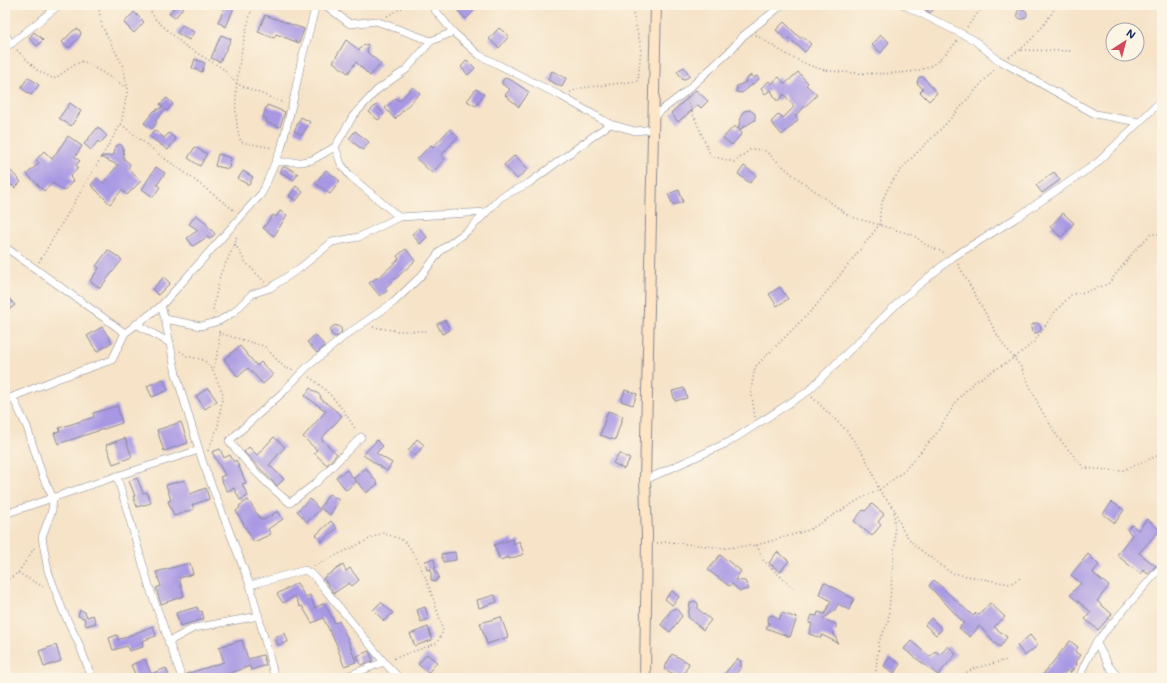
<svg xmlns="http://www.w3.org/2000/svg" width="1167" height="683" font-family="Mali,sans-serif">
<rect width="100%" height="100%" fill="#fcf5e5"/>
<filter id="ink" filterUnits="userSpaceOnUse"><feTurbulence type="fractalNoise" baseFrequency=".025" numOctaves="2"/><feDisplacementMap in="SourceGraphic" scale="8" xChannelSelector="R" yChannelSelector="G"/><feConvolveMatrix kernelMatrix="1 2 1 2 8 2 1 2 1" color-interpolation-filters="sRGB"/></filter>
<filter id="wash" filterUnits="userSpaceOnUse"><feTurbulence type="fractalNoise" baseFrequency=".012" numOctaves="4" result="noise"/><feDisplacementMap in="SourceGraphic" scale="16" xChannelSelector="R" yChannelSelector="G"/><feGaussianBlur stdDeviation="0.9" result="paint"/><feColorMatrix in="noise" values="0 0 0 0 0 0 0 0 0 0 0 0 0 0 0 0 0 1.4 0 .05"/><feComposite in="paint" operator="in"/></filter>
<g filter="url(#wash)">
<rect width="100%" height="100%" fill="#f6e3c8"/>
<g id="blocks">
<g fill="#a898e4">
<polygon points="176,5 185,5 175,18 169,14"/>
<polygon points="226,5 235,5 226,27 218,22"/>
<polygon points="452,5 472,5 476,9 466,19"/>
<polygon points="920,5 939,5 930,13"/>
<circle cx="1022" cy="14" r="5"/>
<polygon points="134,12 144,22 134,33 124,23"/>
<polygon points="265,15 304,29 299,43 276,34 274,38 258,32"/>
<polygon points="784,22 800,38 802,36 811,44 805,52 789,38 787,40 776,30"/>
<polygon points="182,25 194,32 189,40 177,33"/>
<polygon points="499,28 509,36 499,48 489,39"/>
<polygon points="77,29 81,32 80,36 70,47 67,47 62,42 73,31"/>
<polygon points="34,32 43,40 37,46 29,38"/>
<polygon points="221,35 231,39 220,62 211,58"/>
<polygon points="881,35 889,42 881,53 872,45"/>
<polygon points="346,40 359,50 362,46 368,44 367,52 381,64 370,76 356,62 348,73 333,62"/>
<polygon points="195,59 205,63 202,72 192,68"/>
<polygon points="467,60 475,68 468,75 461,67"/>
<polygon points="684,67 690,76 683,80 677,71"/>
<polygon points="552,71 566,78 562,87 548,80"/>
<polygon points="798,72 808,83 806,85 817,95 795,116 798,120 782,135 771,122 779,114 783,118 794,107 784,94 779,100 776,100 771,90 765,94 761,88 769,81 771,84 779,77 785,84"/>
<polygon points="751,75 753,78 757,76 759,79 742,93 736,92 737,86 746,82 745,80"/>
<polygon points="28,77 39,85 31,95 21,88"/>
<polygon points="919,77 923,77 937,93 929,101 920,92 923,89 917,83"/>
<polygon points="505,78 511,80 529,92 519,107 505,95 510,89 502,84 502,81"/>
<polygon points="413,87 420,93 395,119 385,108 396,98 399,101"/>
<polygon points="476,89 484,94 476,106 467,101"/>
<polygon points="696,90 708,101 701,108 698,105 678,122 671,113"/>
<polygon points="167,98 173,104 167,111 165,110 155,121 157,122 152,129 144,123 154,111 163,107 160,104"/>
<polygon points="70,103 81,111 71,126 59,118"/>
<polygon points="267,105 285,112 280,127 266,122 267,119 263,117"/>
<polygon points="376,105 384,114 378,120 369,112"/>
<polygon points="750,110 755,114 755,120 739,130 742,133 732,145 723,138 734,126 738,129 742,114 744,111"/>
<polygon points="301,117 310,122 302,135 294,131"/>
<polygon points="98,127 107,136 100,143 98,141 91,150 84,144"/>
<polygon points="450,129 458,137 441,155 445,159 432,173 417,159 431,145 433,147"/>
<polygon points="154,130 164,138 169,133 176,139 168,150 149,136"/>
<polygon points="355,131 369,142 363,150 349,139"/>
<polygon points="68,136 82,146 75,157 80,161 76,165 78,168 70,177 73,181 64,191 53,183 44,191 27,174 39,163 36,160 44,151 52,159"/>
<polygon points="120,144 123,147 124,159 130,164 128,169 141,181 127,195 122,190 110,204 91,185 97,178 103,183 118,165 100,157 114,155 115,147"/>
<polygon points="195,147 207,154 200,166 188,158"/>
<polygon points="218,154 231,158 229,169 215,166"/>
<polygon points="515,155 528,169 517,179 504,165"/>
<polygon points="744,166 756,175 750,183 738,174"/>
<polygon points="156,167 165,173 157,185 160,187 153,197 142,189"/>
<polygon points="283,167 287,167 298,174 294,180 280,172"/>
<polygon points="10,170 21,182 15,188 12,185 9,187 5,182 5,175"/>
<polygon points="326,170 340,181 330,194 315,183"/>
<polygon points="243,171 253,177 249,185 238,179"/>
<polygon points="1054,172 1060,180 1042,193 1036,185"/>
<polygon points="296,186 303,192 296,201 289,196"/>
<polygon points="679,190 683,202 673,205 668,194"/>
<polygon points="280,211 287,215 274,236 263,228 273,215 276,217"/>
<polygon points="1063,213 1074,223 1061,237 1050,227"/>
<polygon points="196,215 207,223 206,224 215,234 210,239 207,237 193,246 187,238 198,230 189,224"/>
<polygon points="419,228 427,237 420,244 412,234"/>
<polygon points="406,249 415,261 385,288 387,291 380,296 369,283 376,278 377,279 399,259 397,256"/>
<polygon points="108,250 122,260 100,288 90,281 99,268 96,266"/>
<polygon points="164,277 170,283 158,295 152,289"/>
<polygon points="780,287 788,299 777,306 769,294"/>
<polygon points="5,294 15,305 5,313"/>
<polygon points="445,320 450,330 442,334 437,324"/>
<circle cx="1036" cy="328" r="5"/>
<circle cx="336" cy="331" r="5.5"/>
<polygon points="102,327 112,342 97,352 87,336"/>
<polygon points="315,335 325,346 317,353 307,342"/>
<polygon points="240,346 257,366 261,362 273,375 263,384 248,368 238,377 224,359"/>
<polygon points="163,379 168,390 152,397 147,386"/>
<polygon points="208,388 217,401 205,409 196,396"/>
<polygon points="310,388 321,396 320,398 342,416 321,439 337,454 327,465 314,453 317,450 303,437 326,411 305,396"/>
<polygon points="684,388 687,398 675,401 672,391"/>
<polygon points="625,390 637,394 633,405 621,401"/>
<polygon points="117,406 122,423 58,444 54,433 60,431 59,428 94,417 93,413"/>
<polygon points="608,411 623,416 615,440 600,435"/>
<polygon points="181,422 188,443 164,451 157,430"/>
<polygon points="274,437 285,447 269,465 284,479 277,486 244,452 249,447 257,455"/>
<polygon points="125,438 132,457 113,464 106,445"/>
<polygon points="417,439 424,445 415,456 408,451"/>
<polygon points="377,440 383,446 376,453 392,463 387,471 363,455"/>
<polygon points="220,449 224,458 230,455 234,462 236,460 246,483 242,484 248,496 240,500 234,488 227,491 220,477 225,475 212,452"/>
<polygon points="619,453 630,459 624,469 613,463"/>
<polygon points="366,468 378,484 366,493 354,478"/>
<polygon points="347,470 356,482 346,490 336,477"/>
<polygon points="137,478 143,493 147,492 151,503 137,507 133,496 135,496 129,481"/>
<polygon points="185,480 190,494 206,488 209,499 192,505 194,509 174,516 168,501 171,500 166,485"/>
<polygon points="329,494 339,500 330,515 320,508"/>
<polygon points="310,499 320,510 307,522 297,511"/>
<polygon points="248,500 261,520 263,519 264,520 278,511 283,519 268,529 271,534 254,542 236,511 240,508 239,506"/>
<polygon points="1112,502 1124,510 1115,523 1103,514"/>
<polygon points="872,504 884,514 878,522 881,525 872,536 854,521 863,510 865,511"/>
<polygon points="1147,519 1160,530 1139,553 1156,566 1148,574 1143,570 1140,574 1117,555 1132,535 1127,530 1132,525 1138,530"/>
<polygon points="331,521 337,528 321,542 316,535"/>
<polygon points="512,539 514,544 519,541 524,554 509,559 509,557 500,560 494,545"/>
<polygon points="455,552 456,560 443,562 441,554"/>
<polygon points="777,552 789,561 780,572 769,563"/>
<polygon points="1088,554 1099,565 1093,572 1095,575 1109,586 1097,601 1112,614 1098,630 1085,619 1091,612 1070,595 1081,583 1071,575"/>
<polygon points="720,555 741,571 735,580 745,581 749,589 740,591 732,584 729,586 708,570"/>
<polygon points="434,559 436,568 434,568 439,577 435,582 431,580 431,569 427,570 425,561"/>
<polygon points="190,563 193,574 179,578 184,596 161,604 156,588 161,586 156,572"/>
<polygon points="343,565 346,571 350,568 359,580 352,586 349,583 334,593 323,578"/>
<polygon points="934,580 973,616 976,613 979,615 990,603 1005,617 994,627 1007,637 1000,647 992,641 993,640 979,626 970,637 959,628 964,623 929,586"/>
<polygon points="824,582 854,599 849,610 838,604 835,610 823,619 836,624 836,629 833,632 838,643 822,635 821,638 809,634 812,624 809,623 812,615 817,616 818,612 825,614 831,601 819,594"/>
<polygon points="297,583 305,597 310,595 315,608 324,603 335,623 339,621 347,637 356,662 344,666 337,647 338,647 323,618 312,623 302,606 300,607 295,596 283,603 277,594"/>
<polygon points="672,591 679,597 672,605 665,599"/>
<polygon points="495,595 497,602 479,608 477,600"/>
<polygon points="694,601 698,603 698,609 711,620 703,630 688,617 690,603"/>
<polygon points="381,602 393,613 384,621 373,610"/>
<polygon points="197,607 199,612 202,611 204,619 180,626 176,613"/>
<polygon points="425,607 429,619 421,622 417,610"/>
<polygon points="676,608 682,616 670,632 661,625 671,610"/>
<polygon points="80,610 85,612 87,617 93,615 96,623 86,626 84,618 78,616"/>
<polygon points="782,613 797,618 790,637 766,628 769,624 768,620 769,616 773,615 779,620"/>
<polygon points="501,617 508,637 487,644 480,623"/>
<polygon points="931,618 942,629 936,635 925,625"/>
<polygon points="153,626 156,636 142,641 143,647 129,651 127,646 113,650 109,638 117,635 118,640"/>
<polygon points="428,627 432,640 415,646 410,634"/>
<polygon points="285,633 288,642 278,645 275,637"/>
<polygon points="1030,635 1038,645 1025,656 1017,646"/>
<polygon points="242,640 248,659 263,655 266,665 251,670 250,666 217,678 187,678 186,674 224,662 219,647"/>
<polygon points="911,641 930,657 935,651 940,655 948,646 956,654 938,675 904,649"/>
<polygon points="1070,641 1078,647 1075,652 1080,655 1075,662 1077,664 1070,673 1067,670 1061,678 1040,678"/>
<polygon points="56,645 61,661 44,667 39,651"/>
<polygon points="369,651 373,661 361,665 357,656"/>
<polygon points="427,654 437,662 428,673 418,664"/>
<polygon points="672,654 689,663 682,678 664,669"/>
<polygon points="890,657 900,664 894,673 884,666"/>
<polygon points="145,659 151,674 166,668 170,678 137,678 131,665"/>
<polygon points="737,659 741,661 741,668 732,678 721,678"/>
</g>
</g>
</g>
<g filter="url(#ink)">
<use href="#blocks" fill-opacity="0" stroke="#888993" stroke-width="1"/>
<g fill="none" stroke-linecap="round" stroke-linejoin="round">
<g stroke="#888993" stroke-width="8">
<g id="minor">
<polyline points="325,5 350,24 376,21 431,41"/>
<polyline points="431,5 453,32 479,55 561,96 610,124 635,131 654,129"/>
<polyline points="904,5 974,40 997,59 1095,114 1138,122"/>
<polyline points="1160,5 1162,7"/>
<polyline points="5,34 11,44"/>
<polyline points="5,46 11,44 59,5"/>
<polyline points="654,116 684,93 729,52 743,36 782,5"/>
<polyline points="335,147 341,164 350,176 399,217"/>
<polyline points="277,162 301,162 312,160 335,147 353,116 377,90 407,69 431,41 453,32"/>
<polyline points="5,247 125,333"/>
<polyline points="161,306 165,319 176,374 203,463 250,585 275,678"/>
<polyline points="165,319 201,326 219,321 234,312 252,294 270,288 300,268 332,242 359,237 399,217 486,212"/>
<polyline points="136,324 170,343"/>
<polyline points="13,398 27,427 43,477 53,498 52,510 42,537 48,571 63,611 79,644 92,678"/>
<polyline points="5,400 57,379 112,360 125,333 161,306 262,193 281,149 294,97 301,62 316,5"/>
<path d="M361,437L317,482L290,503C267,485 247,464 229,441L282,393L307,367L346,335L394,302L422,275L441,250L470,229L501,197L529,183L610,124"/>
<polyline points="117,476 150,589 182,678"/>
<polyline points="645,480 729,442 807,392 902,299 953,257 1016,218 1097,163 1162,100"/>
<polyline points="5,514 117,476 199,450"/>
<polyline points="250,585 305,570 314,576 384,662 399,678"/>
<polyline points="168,642 194,628 259,616"/>
<polyline points="342,678 384,662"/>
<polyline points="1080,678 1083,668 1096,642"/>
<polyline points="1119,678 1109,666 1096,642 1162,566"/>
</g>
</g>
<g stroke="#888993" stroke-width="12">
<polyline id="secondary" points="645,678 647,536 645,480 656,5"/>
</g>
<g stroke="#888993" stroke-width="1.5" stroke-dasharray="1 3" stroke-linecap="butt">
<polyline points="147,5 156,20 185,46 222,68 237,84 284,103"/>
<path d="M253,5C242,41 228,106 241,142L273,148"/>
<polyline points="387,16 407,5"/>
<polyline points="967,27 980,10"/>
<path d="M756,35C776,48 798,63 821,69C839,74 906,76 923,69C938,64 948,52 958,40"/>
<polyline points="17,50 37,70 54,79 74,65 83,61 128,88"/>
<polyline points="1021,50 1072,51"/>
<path d="M1009,57C1029,46 1045,24 1057,5"/>
<polyline points="570,92 581,88 638,81 641,47 631,5"/>
<polyline points="687,100 711,156 734,162 751,149 764,150 792,174 849,216 913,235 926,245 945,253"/>
<polyline points="121,124 161,156 180,169 235,211"/>
<polyline points="235,244 246,263 265,282"/>
<polyline points="39,262 121,124 128,88 122,64 102,26 98,5"/>
<polyline points="958,264 1002,343 1021,367 1040,408 1057,436 1084,468 1121,471 1162,454"/>
<polyline points="215,313 213,310 220,275 235,244 237,234"/>
<polyline points="373,327 399,331 426,331"/>
<polyline points="219,333 264,346 285,368 293,370"/>
<polyline points="180,351 187,356 204,360 213,371"/>
<path d="M309,377C330,391 343,409 356,430"/>
<polyline points="812,397 847,431 863,454 873,473 879,490 894,509 895,542 888,623 879,641 875,678"/>
<path d="M755,417L751,390L755,367L815,307L880,224C876,185 916,155 940,130C959,110 976,88 996,68"/>
<polyline points="208,451 218,426 223,394 213,371 219,348 219,330"/>
<polyline points="895,511 903,531 914,545 951,573 1010,584 1022,577"/>
<polyline points="657,543 669,542 725,548 757,545 809,530 860,499 879,490 904,471 936,434 958,399 973,383 1014,358 1034,342 1054,313 1072,294 1086,292 1108,284 1136,249 1151,234 1162,234"/>
<polyline points="757,545 763,560 795,590"/>
<path d="M314,566L382,533C389,535 400,538 405,542C420,556 438,610 443,631L437,643L392,659"/>
<polyline points="18,573 46,588"/>
<polyline points="5,581 18,573 35,547"/>
<polyline points="956,678 975,668 1007,660"/>
</g>
<use href="#minor" stroke="#fff" stroke-width="7"/>
<use href="#secondary" stroke="#fde5c5" stroke-width="10"/>
</g>
</g>
<rect width="1167" height="683" fill="none" stroke="#fcf5e5" stroke-width="20"/>
<g transform="translate(1125 42) rotate(36)"><circle r="19" fill="#fcf5e5" stroke="#a2a6af"/>
<path d="M0-3L7 15L0 10L-7 15Z" fill="#d1495b"/>
<text y="-6" font-size="11" font-weight="bold" text-anchor="middle" fill="#1b2f5e">N</text>
</g>
</svg>
